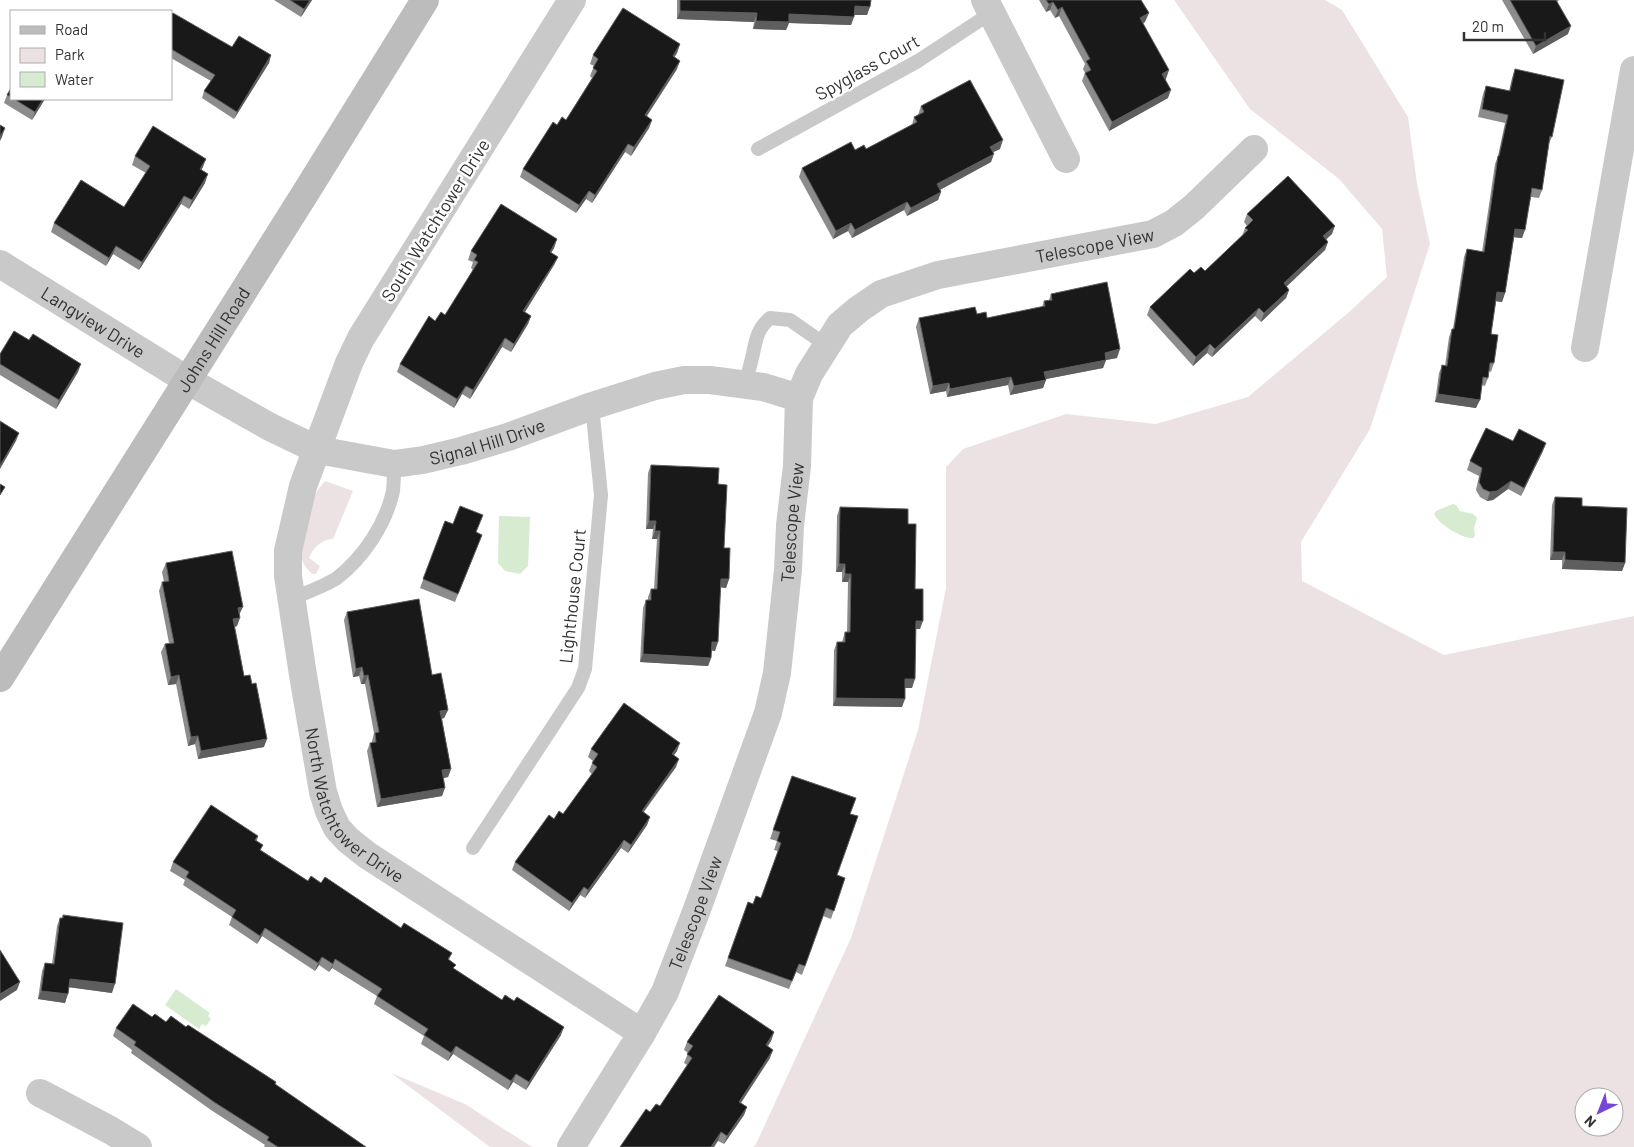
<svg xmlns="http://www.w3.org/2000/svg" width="1634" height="1147" font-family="Barlow,sans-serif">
<rect width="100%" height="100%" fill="#fff"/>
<g fill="#ede2e3" fill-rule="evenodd">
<path d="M1174,0H1325L1342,10L1408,117L1417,184L1430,244L1370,429L1301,542L1302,581L1444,655L1634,616V1147H753L756,1144L851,938L918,730L946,588V467L963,449L1066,414L1156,424L1248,397L1348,313L1387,277L1382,229L1339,179L1250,109ZM1584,1097H1614V1127H1584Z"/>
<path d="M325,481L353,491L333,539C322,539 313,548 309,558L320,566L316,574H312C307,569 303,564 301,558C298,541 308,509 316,493C318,489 322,485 325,481Z"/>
<polygon points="391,1073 465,1104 532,1147 490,1147"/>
</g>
<g fill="#d6ebd0">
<path d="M1453,504L1456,505L1460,511L1473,514L1477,518L1474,528L1475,536L1473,538C1463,539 1438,524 1434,514L1436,511Z"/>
<polygon points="499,516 530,517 528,566 520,574 505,571 498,563"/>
<polygon points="176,989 210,1013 208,1016 211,1019 206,1026 202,1024 199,1029 165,1005"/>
</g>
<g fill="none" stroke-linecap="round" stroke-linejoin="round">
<g stroke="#c9c9c9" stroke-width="14">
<polyline points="758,149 918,61 991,13"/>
<path d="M745,385C747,376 750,367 752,358C756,341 756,330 770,318L790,320L826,345"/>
<path d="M291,599C305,593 325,586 337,578C363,558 386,524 393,491C394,482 394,473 394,464"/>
<polyline points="473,848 578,688 585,669 601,495 592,406"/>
</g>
<g stroke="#c9c9c9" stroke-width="28">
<path id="s1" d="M572,0L361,338L349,363L303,486L288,551V576L303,675L323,792L329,811L337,828L348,840L367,855L642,1033"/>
<polyline points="985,0 1066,159"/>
<path id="s2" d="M0,264L187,380L270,427L318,450L372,460L394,464L423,460L461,451L508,437L592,406L655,386L684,380H710L763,387L799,398"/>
<polyline points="1585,348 1634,70"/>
<polyline points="40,1093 110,1130 138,1147"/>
<path id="s3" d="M571,1147L642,1033L665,992L696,912L768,713L777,673L788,570L790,525L797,466L799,398L809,374L840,325L859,309L881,294L938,275L1153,234L1174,223L1194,207L1254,149"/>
</g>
<path stroke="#bcbcbc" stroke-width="28" id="s4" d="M0,678L306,192L425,0"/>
</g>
<g fill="#8c8c8c">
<polygon points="274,0 312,0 301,17"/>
<polygon points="677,0 871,0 867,15 854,15 851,25 789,23 786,30 753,29 754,22 677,19"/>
<polygon points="1039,0 1141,0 1145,22 1143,23 1166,79 1168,98 1109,131 1082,81 1085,73 1083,69 1085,64 1059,16 1055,18 1050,10 1046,12"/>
<polygon points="1502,0 1559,0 1557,2 1568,34 1533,54"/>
<polygon points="171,15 232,47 271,55 269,63 234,119 202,98 204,91 211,81 171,58"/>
<polygon points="680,44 677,53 674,57 677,69 647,116 652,120 649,128 631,156 625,152 592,203 586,199 576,213 520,177 523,169 557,125 566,120 592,78 590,76 594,66 590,64 593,55"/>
<polygon points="1515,69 1552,137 1549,143 1542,190 1539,198 1531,197 1522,238 1514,237 1505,293 1502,302 1496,301 1491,334 1494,363 1491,372 1489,371 1488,378 1485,386 1482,385 1476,408 1435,402 1439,373 1442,365 1445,366 1449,337 1452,329 1453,329 1464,257 1467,249 1482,252 1495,164 1498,156 1505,123 1478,117 1483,94 1486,86 1509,91 1512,78"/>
<polygon points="11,88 11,99 45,99 32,120 4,103 7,95"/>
<polygon points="921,106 1000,149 993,152 991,162 940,190 941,192 938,200 907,216 904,210 852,238 848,231 833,239 799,177 802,168 866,149 912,125 914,117 918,115"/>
<polygon points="135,156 203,167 201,170 205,183 189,209 181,204 139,270 113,254 106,266 51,232 54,223 124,207 146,173 132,165"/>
<polygon points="1247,214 1332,234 1326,239 1328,242 1325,250 1286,286 1289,290 1286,298 1261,322 1255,316 1212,357 1207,353 1193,366 1147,315 1150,307 1194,273 1205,271 1242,236 1245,228 1247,226 1244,222"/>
<polygon points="557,239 554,248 551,253 558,257 554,265 525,312 531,316 528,324 511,352 502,347 470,399 462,394 454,408 397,372 400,364 445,315 473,270 471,268 473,262 468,260 471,251"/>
<polygon points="1051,294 1117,358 1106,360 1103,368 1046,379 1043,388 1010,395 1008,385 947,397 946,391 930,394 916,327 919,318 977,314 987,318 1042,307 1044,301 1049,300"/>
<polygon points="0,354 78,372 56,409 0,375"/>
<polygon points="1513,441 1543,451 1521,496 1508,489 1493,500 1487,501 1480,497 1476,490 1479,476 1467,470 1470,461"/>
<polygon points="651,465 718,484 724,548 729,579 726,588 721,587 715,651 711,650 711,658 708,666 640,662 643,608 646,600 648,600 648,597 651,589 654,589 657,539 652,539 653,529 646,529 648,473"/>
<polygon points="1555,497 1582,506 1625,563 1622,571 1562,569 1562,560 1550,560 1552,505"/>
<polygon points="840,507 908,524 920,629 916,629 912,688 905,688 902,707 833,706 834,650 837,642 842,642 845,632 847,632 848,582 842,582 842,572 836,572 837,516"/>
<polygon points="445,521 476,532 482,535 455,602 420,588"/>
<polygon points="166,563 239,615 237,626 235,627 244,676 264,747 198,759 195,744 188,746 176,684 168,685 161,652 165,644 169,643 159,591 162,582 164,582 162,572"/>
<polygon points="347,612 432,675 448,710 444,718 442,719 451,769 448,777 444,778 442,796 377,807 367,751 370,743 372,743 372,741 374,733 365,684 361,684 359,676 353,677 344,620"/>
<polygon points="591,749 677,751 674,755 676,767 644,812 650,817 647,825 628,853 621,848 585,898 580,895 569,911 512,870 515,862 554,819 563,814 592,774 589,771 593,761 588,757"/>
<polygon points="792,776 850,814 837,875 845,878 831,919 823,916 802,975 796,972 789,989 725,966 748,902 753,904 761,898 778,851 774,850 777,841 770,839"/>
<polygon points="258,836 257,841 261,850 308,881 321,883 401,928 452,953 449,960 454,969 502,1000 561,1035 526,1090 513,1082 508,1090 453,1054 448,1061 421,1044 424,1036 374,1004 377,996 332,968 329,972 319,965 315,971 262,936 257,944 229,925 232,917 183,885 185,880 170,871 173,862"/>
<polygon points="63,915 112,993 69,987 65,1003 38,999 42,971 45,963 52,964 57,926 60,918 62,918"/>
<polygon points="152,1017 166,1022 186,1027 275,1084 366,1147 264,1147 265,1145 211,1110 131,1053 132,1050 113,1036 116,1028"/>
<polygon points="774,1032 771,1041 768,1046 770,1058 741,1103 747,1107 744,1115 724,1144 718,1141 650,1112 660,1106 687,1065 684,1063 688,1053 684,1050 687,1042"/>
</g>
<g fill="#5e5e5e">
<polygon points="310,0 312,0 301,17 304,9"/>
<polygon points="1053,2 1050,10 1046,12 1049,4"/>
<polygon points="855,6 870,7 867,15 852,15"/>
<polygon points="1062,7 1059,16 1055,18 1058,10"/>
<polygon points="680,11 757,13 754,22 677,19"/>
<polygon points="1149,13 1145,22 1137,26 1140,18"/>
<polygon points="789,14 854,17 851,25 789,23 786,30 753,29 756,21"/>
<polygon points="1571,26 1568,34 1533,54 1536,46"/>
<polygon points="680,44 677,53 670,64 673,56"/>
<polygon points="271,55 269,63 234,119 237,112"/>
<polygon points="680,61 677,69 642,123 645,115"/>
<polygon points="1169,70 1166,79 1159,82 1162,74"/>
<polygon points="1171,90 1168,98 1109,131 1112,122"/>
<polygon points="43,99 45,99 32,120 35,112"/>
<polygon points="652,120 649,128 631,156 634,147"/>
<polygon points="5,128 2,137 0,141 0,137"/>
<polygon points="1003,140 1000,149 987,155 990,147"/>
<polygon points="628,144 625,152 592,203 595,195"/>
<polygon points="994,154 991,162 934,193 937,184"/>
<polygon points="206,159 203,167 197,178 200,169"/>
<polygon points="208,174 205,183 189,209 192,200"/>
<polygon points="589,191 586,199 576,213 579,205"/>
<polygon points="941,192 938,200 907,216 911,208"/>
<polygon points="184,196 181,204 139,270 142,262"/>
<polygon points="907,202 904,210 852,238 855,230"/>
<polygon points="851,223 848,231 833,239 836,231"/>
<polygon points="1335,226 1332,234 1320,245 1323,236"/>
<polygon points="1515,229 1525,230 1522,238 1512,237"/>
<polygon points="557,239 554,248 547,260 550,252"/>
<polygon points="1328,242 1325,250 1281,292 1284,283"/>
<polygon points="116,246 113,254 106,266 109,258"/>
<polygon points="558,257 554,265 520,320 523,311"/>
<polygon points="1289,290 1286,298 1261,322 1264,313"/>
<polygon points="1497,292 1505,293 1502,302 1494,301"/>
<polygon points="1259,308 1255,316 1212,357 1215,349"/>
<polygon points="531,316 528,324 511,352 514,344"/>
<polygon points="505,338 502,347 470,399 473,390"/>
<polygon points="1210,344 1207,353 1193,366 1196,357"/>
<polygon points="1120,349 1117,358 1106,360 1103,368 1041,380 1044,372 1105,353"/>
<polygon points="81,364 78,372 56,409 59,400"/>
<polygon points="1011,377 1008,385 947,397 950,389"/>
<polygon points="1046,380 1043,388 1010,395 1014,386"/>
<polygon points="949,383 946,391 930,394 933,386"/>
<polygon points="466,386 462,394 454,408 457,399"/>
<polygon points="1438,394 1480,400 1476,408 1435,402"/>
<polygon points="19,433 16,441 0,469 0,466"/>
<polygon points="1546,443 1543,451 1521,496 1524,488"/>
<polygon points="1511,481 1508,489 1493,500 1487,501 1490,492"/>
<polygon points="649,521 656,521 653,529 646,529"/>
<polygon points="655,531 660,531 657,539 652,539"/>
<polygon points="1553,552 1565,552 1562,560 1550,560"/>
<polygon points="1565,560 1625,563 1622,571 1562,569"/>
<polygon points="839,564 845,564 842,572 836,572"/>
<polygon points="845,574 851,574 848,582 842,582"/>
<polygon points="721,579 729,579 726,588 718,587"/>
<polygon points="243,607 239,615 238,608"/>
<polygon points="240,618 237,626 230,628 233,619"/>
<polygon points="916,621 923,621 920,629 913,629"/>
<polygon points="712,642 718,642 715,651 709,650"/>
<polygon points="643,654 711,658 708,666 640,662"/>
<polygon points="362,667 359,676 353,677 356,669"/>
<polygon points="179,675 176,684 168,685 171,677"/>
<polygon points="368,675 365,684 361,684 364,676"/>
<polygon points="905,679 915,679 912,688 902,688"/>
<polygon points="836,698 905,699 902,707 833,706"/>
<polygon points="448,710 444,718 437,719 440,711"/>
<polygon points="198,736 195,744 188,746 191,737"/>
<polygon points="267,739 264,747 198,759 201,751"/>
<polygon points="680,743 677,751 669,762 672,754"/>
<polygon points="679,759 676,767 638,819 642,811"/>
<polygon points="451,769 448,777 439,779 442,770"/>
<polygon points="445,788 442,796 377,807 381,799"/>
<polygon points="650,817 647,825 628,853 631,845"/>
<polygon points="624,840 621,848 585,898 588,890"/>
<polygon points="584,887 580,895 569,911 572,903"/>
<polygon points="265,928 262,936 257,944 260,936"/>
<polygon points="322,957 319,965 315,971 318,963"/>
<polygon points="335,959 332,968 329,972 333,964"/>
<polygon points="70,979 115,984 112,993 67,987"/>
<polygon points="20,982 17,990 0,1001 0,994"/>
<polygon points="41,991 68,994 65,1003 38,999"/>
<polygon points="564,1027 561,1035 526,1090 529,1082"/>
<polygon points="774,1032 771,1041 763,1053 766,1045"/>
<polygon points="456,1046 453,1054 448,1061 451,1053"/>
<polygon points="773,1050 770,1058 736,1110 739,1102"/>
<polygon points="516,1074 513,1082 508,1090 511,1081"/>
<polygon points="747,1107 744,1115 724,1144 727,1136"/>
<polygon points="721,1132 718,1141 714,1147 711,1147"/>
</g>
<g fill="#191919" stroke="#5e5e5e">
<polygon points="290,0 310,0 304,9"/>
<polygon points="680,0 871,0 870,7 855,6 854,17 789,14 789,22 756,21 757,13 680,11"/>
<polygon points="1046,0 1141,0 1149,13 1140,18 1169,70 1162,74 1171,90 1112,122 1085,73 1091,70 1086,61 1090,59 1062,7 1058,10 1053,2 1049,4"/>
<polygon points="1510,0 1556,0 1571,26 1536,46"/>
<polygon points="623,8 680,44 673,56 680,61 645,115 652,120 634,147 628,144 595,195 589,191 579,205 523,169 553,122 557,125 562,117 566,120 597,71 593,68 598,59 593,55"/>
<polygon points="173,13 232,47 239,36 271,55 237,112 204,91 215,75 171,49 171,15"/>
<polygon points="1515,69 1564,80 1552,137 1550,136 1542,190 1532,188 1525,230 1515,229 1505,293 1497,292 1491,334 1498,335 1494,363 1490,363 1488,378 1483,377 1480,400 1438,394 1442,365 1447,366 1452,329 1454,329 1467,249 1484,252 1498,156 1499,156 1508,115 1482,109 1486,86 1510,91"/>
<polygon points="970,80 1003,140 990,147 994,154 937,184 941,192 911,208 907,202 855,230 851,223 836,231 802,168 851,142 855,150 864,145 866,149 917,122 914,117 924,112 921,106"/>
<polygon points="11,88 11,97 7,95"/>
<polygon points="14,99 43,99 35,112"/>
<polygon points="0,125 5,128 0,137"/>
<polygon points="153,126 206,159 200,169 208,174 192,200 184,196 142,262 116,246 109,258 54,223 81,180 124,207 150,166 135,156"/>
<polygon points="1288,176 1335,226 1323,236 1328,242 1284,283 1289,290 1264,313 1259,308 1215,349 1210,344 1196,357 1150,307 1190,269 1194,273 1201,267 1205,271 1248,230 1245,228 1253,220 1247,214"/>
<polygon points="501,204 557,239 550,252 558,257 523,311 531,316 514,344 505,338 473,390 466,386 457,399 400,364 429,316 435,321 441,312 445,315 478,262 474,260 477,255 471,251"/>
<polygon points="1107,282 1120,349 1105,353 1106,360 1044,372 1046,380 1014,386 1011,377 950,389 949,383 933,386 919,318 975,307 977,314 986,312 987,318 1045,306 1044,301 1052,300 1051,294"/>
<polygon points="14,331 29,340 33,334 81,364 59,400 0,364 0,354"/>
<polygon points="0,421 19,433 0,466"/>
<polygon points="1486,428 1513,441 1519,429 1546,443 1524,488 1511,481 1497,491 1490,492 1483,489 1479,482 1482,468 1470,461"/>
<polygon points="651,465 719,468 718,484 727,485 724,548 730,548 729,579 721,579 718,642 712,642 711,658 643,654 646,600 651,600 651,589 657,589 660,531 655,531 656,521 649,521"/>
<polygon points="0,484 5,487 0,495"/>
<polygon points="1555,497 1582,498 1582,506 1627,508 1625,563 1565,560 1565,552 1553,552"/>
<polygon points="460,506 483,515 476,532 482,535 458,594 423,579 445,521 453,524"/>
<polygon points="840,507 908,509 908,524 916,524 915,589 923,589 923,621 916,621 915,679 905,679 905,699 836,698 837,642 845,642 845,632 850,632 851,574 845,574 845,564 839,564"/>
<polygon points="232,551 243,607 238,608 240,618 233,619 244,676 250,675 252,684 256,683 267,739 201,751 198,736 191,737 179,675 171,677 165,644 174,643 162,582 169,581 166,563"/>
<polygon points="419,599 432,675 441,673 448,710 440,711 451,769 442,770 445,788 381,799 370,743 376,742 375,733 379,732 368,675 364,676 362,667 356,669 347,612"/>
<polygon points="624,703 680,743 672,754 679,759 642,811 650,817 631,845 624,840 588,890 584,887 572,903 515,862 549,815 554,819 559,811 563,814 597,767 592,763 598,754 591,749"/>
<polygon points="792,776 856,798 850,814 858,816 837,875 845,878 834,911 826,908 805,966 799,964 792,981 728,958 748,902 753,904 756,896 761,898 781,843 777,841 780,832 773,830"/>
<polygon points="211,805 258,836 255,840 263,845 260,850 308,881 311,876 321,883 325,877 401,928 404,923 452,953 448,959 456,965 453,968 502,1000 505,995 514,1001 517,997 564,1027 529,1082 516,1074 511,1081 456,1046 451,1053 424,1035 428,1029 377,996 382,989 335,959 333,964 322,957 318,963 265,928 260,936 232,917 236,910 186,877 189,872 173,862"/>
<polygon points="63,915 123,923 115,984 70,979 68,994 41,991 45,963 54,964 60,918 63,918"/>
<polygon points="0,950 20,982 0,994"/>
<polygon points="719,995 774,1032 766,1045 773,1050 739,1102 747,1107 727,1136 721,1132 711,1147 620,1147 646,1109 650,1112 656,1104 660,1106 692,1058 687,1054 693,1046 687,1042"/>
<polygon points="133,1004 152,1017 155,1014 166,1022 171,1016 186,1027 188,1025 276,1082 275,1084 366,1147 278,1147 267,1140 269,1137 214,1102 134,1045 136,1042 116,1028"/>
</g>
<g text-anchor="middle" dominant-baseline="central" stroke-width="5" stroke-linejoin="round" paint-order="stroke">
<g font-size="18" fill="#323232" stroke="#fff">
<text transform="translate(867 67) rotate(-29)">Spyglass Court</text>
<text transform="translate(435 220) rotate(-58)">South Watchtower Drive</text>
<text stroke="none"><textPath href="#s3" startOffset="1151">Telescope View</textPath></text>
<text stroke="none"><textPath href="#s2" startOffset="110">Langview Drive</textPath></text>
<text stroke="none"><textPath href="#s4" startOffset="400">Johns Hill Road</textPath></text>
<text stroke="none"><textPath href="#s2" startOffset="542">Signal Hill Drive</textPath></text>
<text stroke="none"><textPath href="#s3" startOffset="671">Telescope View</textPath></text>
<text transform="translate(572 596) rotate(-84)">Lighthouse Court</text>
<text stroke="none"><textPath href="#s1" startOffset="896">North Watchtower Drive</textPath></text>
<text stroke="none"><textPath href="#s3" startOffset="266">Telescope View</textPath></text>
</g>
</g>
<rect x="10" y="10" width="162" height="90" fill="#ffffff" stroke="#adadad"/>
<rect x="20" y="26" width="25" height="8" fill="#bcbcbc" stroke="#adadad"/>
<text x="55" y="35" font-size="15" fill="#323232">Road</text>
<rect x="20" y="48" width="25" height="15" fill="#ede2e3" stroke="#adadad"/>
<text x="55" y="60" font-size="15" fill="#323232">Park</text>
<rect x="20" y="72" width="25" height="15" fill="#d6ebd0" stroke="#adadad"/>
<text x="55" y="85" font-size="15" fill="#323232">Water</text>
<g transform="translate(1599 1112) rotate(223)"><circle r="24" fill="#ffffff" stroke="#adadad"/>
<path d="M0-4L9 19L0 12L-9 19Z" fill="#7646d7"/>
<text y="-8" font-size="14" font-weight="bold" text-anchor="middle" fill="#323232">N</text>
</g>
<path d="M1464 32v8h81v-8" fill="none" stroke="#323232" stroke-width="2.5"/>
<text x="1472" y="32" font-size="15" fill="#323232" stroke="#ffffff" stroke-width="4" paint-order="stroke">20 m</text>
</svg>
